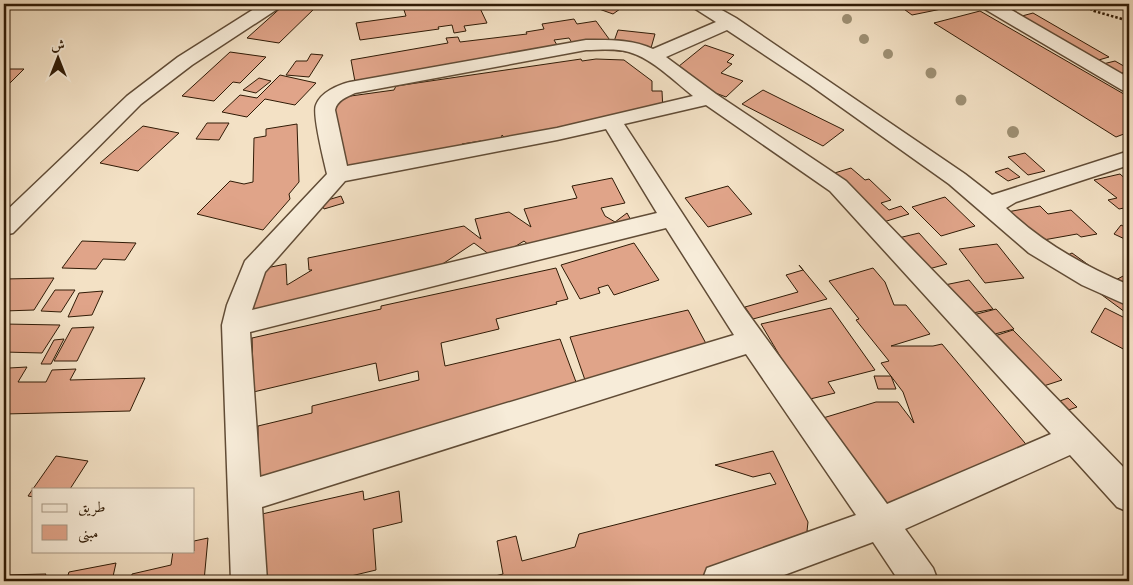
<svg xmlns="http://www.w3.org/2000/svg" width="1133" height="585" font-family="'IM FELL Double Pica',Amiri,serif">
<rect width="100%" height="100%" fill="#f3e1c5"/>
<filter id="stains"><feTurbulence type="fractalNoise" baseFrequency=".004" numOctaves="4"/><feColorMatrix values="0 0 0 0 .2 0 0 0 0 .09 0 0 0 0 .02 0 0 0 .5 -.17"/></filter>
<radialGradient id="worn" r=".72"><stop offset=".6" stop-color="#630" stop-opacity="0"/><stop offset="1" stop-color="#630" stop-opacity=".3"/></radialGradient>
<g fill="#e0a489" stroke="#301b06">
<polygon points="285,4 317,6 279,43 247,38"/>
<polygon points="402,4 449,4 450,7 478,4 487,23 464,26 466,31 454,33 452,25 438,27 439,29 360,40 356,23 406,16"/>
<polygon points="585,4 627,4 613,14"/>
<polygon points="897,4 959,4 961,5 912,15"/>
<polygon points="1127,4 1129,4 1129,26 1125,25"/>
<polygon points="980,11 1129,97 1129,132 1116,137 934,23"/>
<polygon points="1033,13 1109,57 1085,64 1011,19"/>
<polygon points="574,19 577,24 596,21 612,43 576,49 569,38 554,40 560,50 356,87 351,60 448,43 446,38 458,37 460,42 527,34 526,32 544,29 542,24"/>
<polygon points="618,30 655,34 649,55 611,50"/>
<polygon points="705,45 734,55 727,62 732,64 721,73 743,81 726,97 668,75"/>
<polygon points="230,52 266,57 240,83 233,82 214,101 182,96"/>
<polygon points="311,54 323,55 309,77 286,75 296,61 307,61"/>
<polygon points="581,59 582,61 596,59 624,60 652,81 652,91 662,91 663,112 511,144 502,135 500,146 488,148 481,141 462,144 461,151 339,177 329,99 394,90 396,86"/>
<polygon points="1115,61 1129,69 1129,71 1108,77 1091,67"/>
<polygon points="4,69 24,69 4,89"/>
<polygon points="280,75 316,83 295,105 265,99 247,117 222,112 240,95 257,98"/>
<polygon points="259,78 271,81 256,93 243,90"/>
<polygon points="763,90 785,101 844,130 823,146 742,104"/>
<polygon points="207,123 229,123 219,140 196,139"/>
<polygon points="297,124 299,182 289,194 290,199 263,230 197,214 230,181 244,184 253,182 254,138 266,136 266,129"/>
<polygon points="143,126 179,133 138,171 100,163"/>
<polygon points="1025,153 1045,171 1028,175 1008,157"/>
<polygon points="851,168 865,180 869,179 891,200 881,203 889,210 901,206 909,214 871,226 818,178"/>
<polygon points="1008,168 1020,177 1008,181 995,172"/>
<polygon points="1120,174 1129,182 1129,207 1119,209 1108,200 1117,198 1094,180"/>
<polygon points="612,178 625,203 601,208 605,216 615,222 627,213 633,224 530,246 524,241 508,251 490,255 474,243 438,267 241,319 241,273 286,264 287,285 312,270 309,270 308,258 464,226 481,239 475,219 509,212 531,227 524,209 577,198 572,186"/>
<polygon points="728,186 752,214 708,227 685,198"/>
<polygon points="341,196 344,203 324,209 321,202"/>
<polygon points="945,197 975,226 941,236 912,207"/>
<polygon points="1040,206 1048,214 1071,210 1097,234 1081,237 1077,234 1021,244 1007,212"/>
<polygon points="1121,225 1129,229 1129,241 1114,234"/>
<polygon points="919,233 947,264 914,273 886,241"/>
<polygon points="82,241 136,243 125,260 103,259 96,269 62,268"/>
<polygon points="634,243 659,280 614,295 608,285 598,288 600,293 580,299 561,265"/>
<polygon points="997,244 1024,278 985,283 959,249"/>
<polygon points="1072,253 1112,282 1125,275 1129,278 1129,315 1056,261"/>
<polygon points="799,265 827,299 753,319 745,307 798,292 786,275 803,270"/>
<polygon points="556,268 568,299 556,302 557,304 496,319 499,329 441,343 443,355 445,366 560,339 582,398 243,486 243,445 258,441 258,426 312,413 312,406 419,380 418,371 379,381 376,363 245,394 245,372 253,370 252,338 381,309 381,306"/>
<polygon points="873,268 885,282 894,305 906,305 930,334 891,346 933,346 942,344 1035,455 885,512 823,418 876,402 898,402 914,423 903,392 881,363 889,361 856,320 859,319 829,281"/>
<polygon points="54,278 34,310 4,311 4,279"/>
<polygon points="969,280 993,309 953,317 930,288"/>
<polygon points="55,290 75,290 61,312 41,311"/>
<polygon points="103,291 92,315 68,317 79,293"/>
<polygon points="831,308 875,370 828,382 835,393 806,400 761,324"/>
<polygon points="1105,308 1129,320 1129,352 1091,332"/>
<polygon points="996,309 1014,329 972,340 954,320"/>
<polygon points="688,310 710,351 585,380 570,337"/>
<polygon points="4,324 60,325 42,353 4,352"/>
<polygon points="94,327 77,361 54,361 72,328"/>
<polygon points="1013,330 1062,380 1019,394 973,343"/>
<polygon points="64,339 51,364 41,364 54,340"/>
<polygon points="27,367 18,382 46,382 52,370 76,369 70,380 145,378 130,411 4,414 4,376 9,368"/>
<polygon points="874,376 891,376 896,389 878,389"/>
<polygon points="1068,398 1077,407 1046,418 1038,409"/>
<polygon points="773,451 808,522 807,531 856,546 728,581 475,581 503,574 497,541 516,536 522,561 575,547 579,534 776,484 770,473 753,477 715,465"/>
<polygon points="56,456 88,461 70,489 34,489 34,497 28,496"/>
<polygon points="363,491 364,500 399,491 402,522 373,529 376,570 330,581 253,581 262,514"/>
<polygon points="208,538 204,581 131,581 132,574 171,565 173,551 194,551 194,541"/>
<polygon points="116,563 112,581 66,581 69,572"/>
<polygon points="46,574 42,581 4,581 4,575"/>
</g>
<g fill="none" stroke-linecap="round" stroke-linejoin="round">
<g stroke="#614c36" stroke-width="3">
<g id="minor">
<polygon points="262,4 281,4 279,8 192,65 141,104 13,233 4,235 4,213 127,96 178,57"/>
<path d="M692,4H711L736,18L965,174L992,195L1129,151V165L1016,202L1006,208C1041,242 1084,266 1129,285V306L1082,285L1029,253L949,184L810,85L727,30L666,57L716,94L846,181L1129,473V512L1117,507L1070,455L905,529L933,568L938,581H899L873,542L768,581H702L707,568L856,515L746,354L262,507L267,581H231L222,325L227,305L245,261L327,174C324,161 312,114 316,105C321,92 338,85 350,82L586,40C610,40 631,39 653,49L716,22L694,8ZM586,50C600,50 616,48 629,52C653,59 674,81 693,96L557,128L347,166L335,110C337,100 347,97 355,93ZM706,105L830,191L1051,434L887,504L744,308L624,124ZM606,129L657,213L252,310L265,272L345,181L557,140ZM666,228L734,335L260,477L250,332Z"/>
<polygon points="981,4 1001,4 1129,78 1129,92 1122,90 983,8"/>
</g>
</g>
<polyline stroke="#301b06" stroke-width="2.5" stroke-dasharray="2.5 2" stroke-linecap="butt" points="1082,4 1094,11 1129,21"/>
<use href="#minor" fill="#f7ecd9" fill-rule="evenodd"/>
</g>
<g fill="#9e9074">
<circle cx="847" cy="19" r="5"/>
<circle cx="864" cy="39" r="5"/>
<circle cx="888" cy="54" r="5"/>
<circle cx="931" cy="73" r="5.5"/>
<circle cx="961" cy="100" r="5.5"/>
<circle cx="1013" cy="132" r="6"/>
</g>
<rect width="1133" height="585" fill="none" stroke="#f3e1c5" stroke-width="20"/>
<rect x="5" y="5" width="1123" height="575" fill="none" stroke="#301b06" stroke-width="2.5"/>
<rect x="10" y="10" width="1113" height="565" fill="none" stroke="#301b06"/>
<rect x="32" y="488" width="162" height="65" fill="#f7ecd9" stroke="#a79885"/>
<rect x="42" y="504" width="25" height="8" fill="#f7ecd9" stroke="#a79885"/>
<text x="78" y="512" font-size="15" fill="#301b06">طريق</text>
<rect x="42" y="525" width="25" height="15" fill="#e0a489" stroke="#a79885"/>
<text x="78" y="538" font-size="15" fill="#301b06">مبنى</text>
<g transform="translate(58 58)" stroke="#f7ecd9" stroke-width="4" paint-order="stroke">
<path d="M0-4L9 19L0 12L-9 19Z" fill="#301b06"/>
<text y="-8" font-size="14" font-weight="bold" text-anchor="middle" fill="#301b06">ش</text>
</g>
<rect width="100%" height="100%" filter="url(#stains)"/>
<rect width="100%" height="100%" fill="url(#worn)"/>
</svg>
